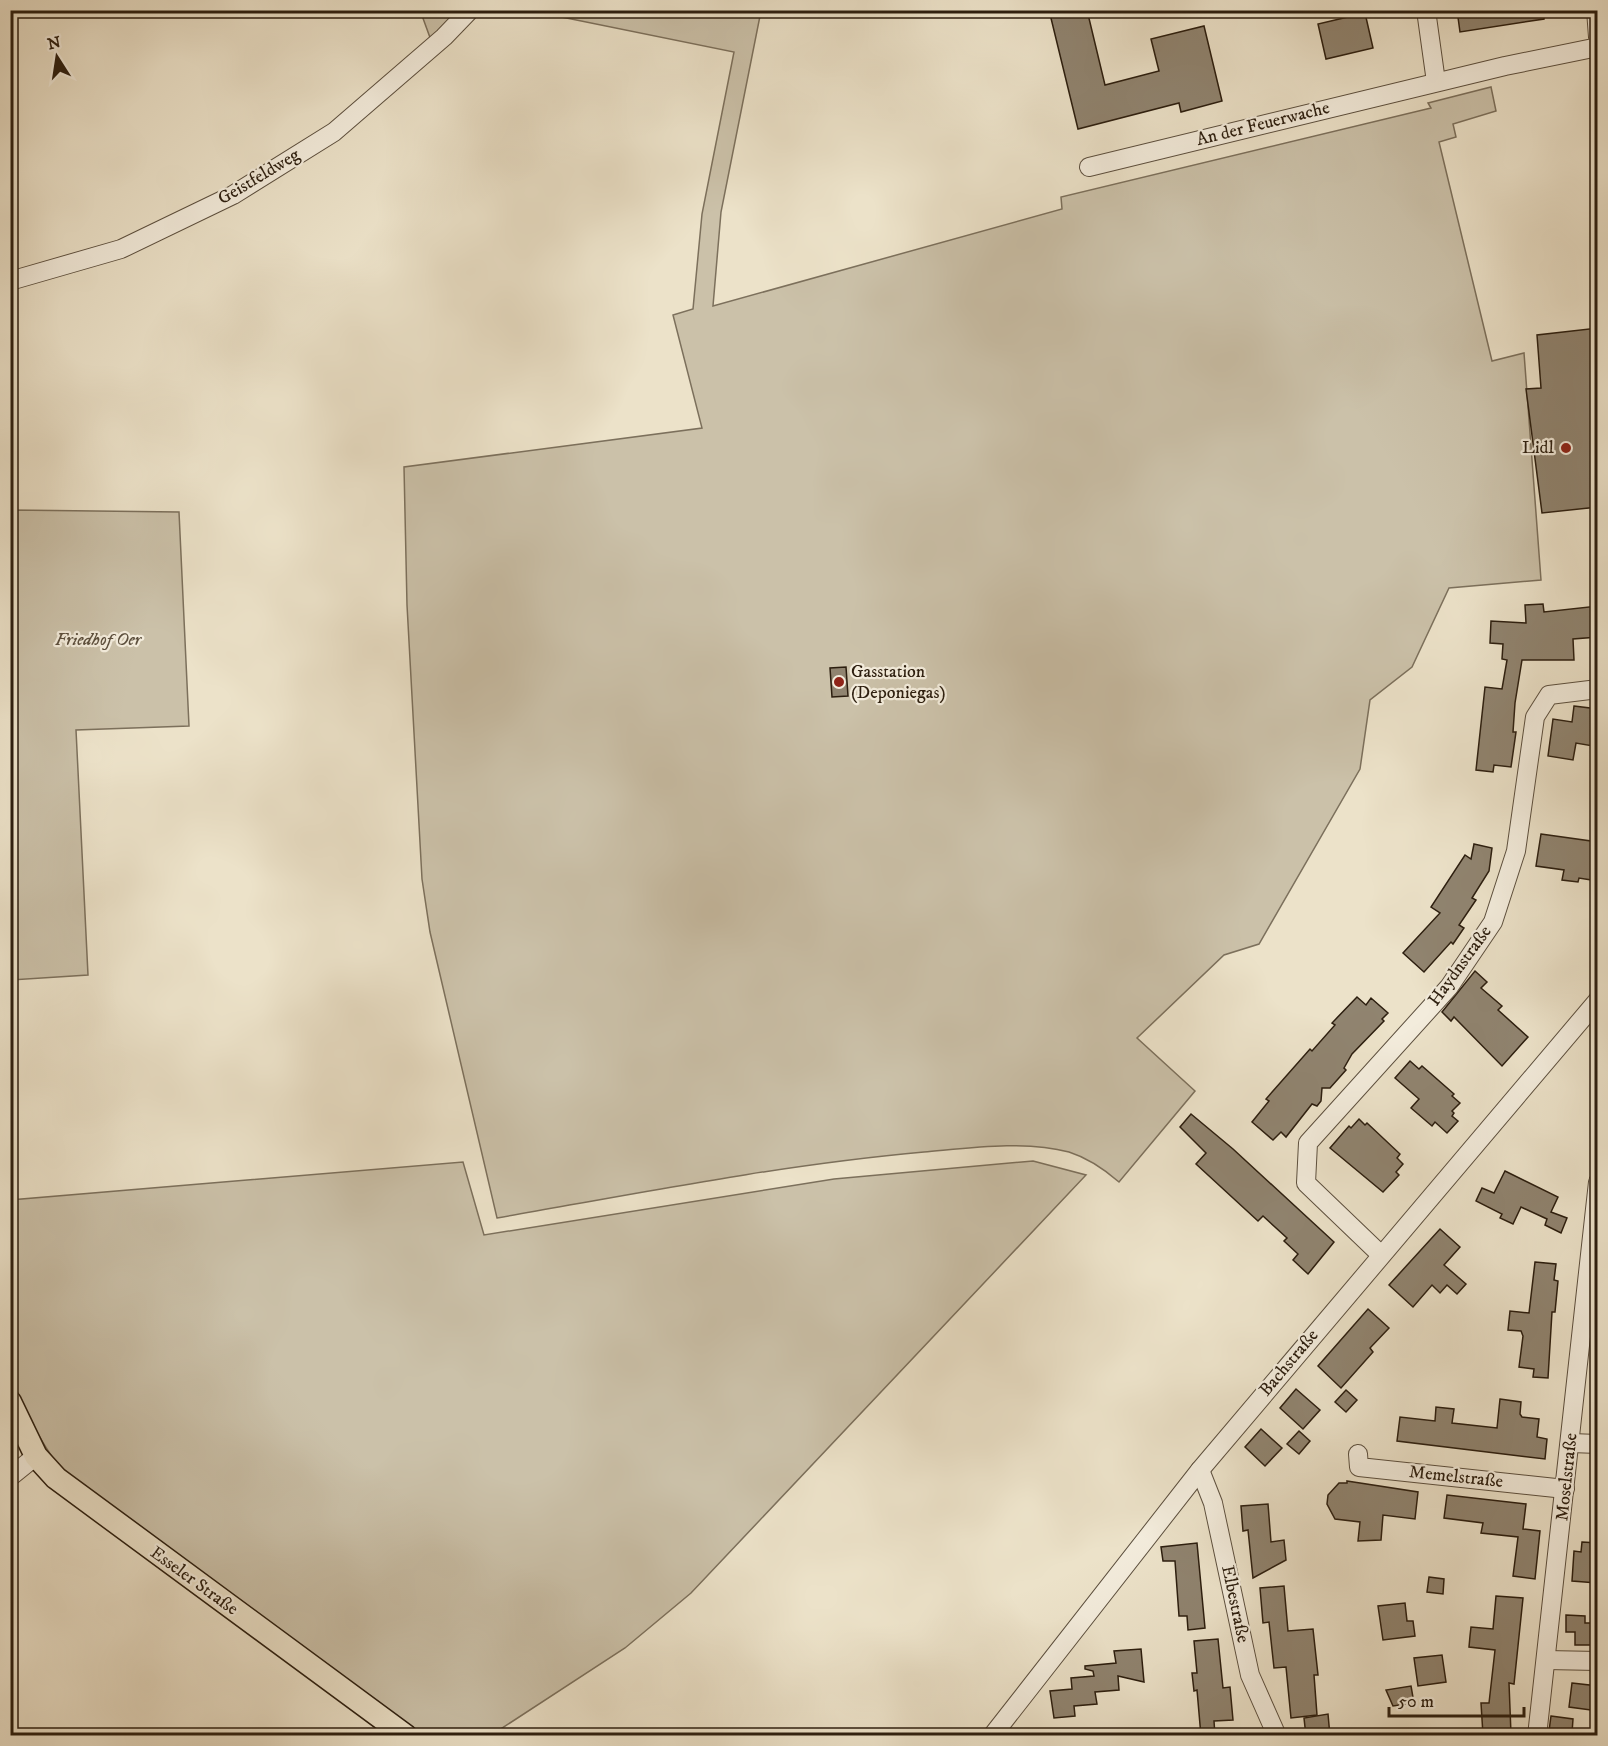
<svg xmlns="http://www.w3.org/2000/svg" width="1608" height="1746" font-family="'IM FELL DW Pica',serif">
<rect width="100%" height="100%" fill="#ece2c9"/>
<filter id="stains"><feTurbulence type="fractalNoise" baseFrequency=".00333" numOctaves="4"/><feColorMatrix values="0 0 0 0 .2 0 0 0 0 .09 0 0 0 0 .02 0 0 0 .5 -.17"/></filter>
<radialGradient id="worn" r=".72"><stop offset=".6" stop-color="#630" stop-opacity="0"/><stop offset="1" stop-color="#630" stop-opacity=".3"/></radialGradient>
<g fill="#cbc1a9" stroke="#7c705c" stroke-width="1.5">
<polygon points="420,10 461,11 432,43"/>
<path d="M532,11H761L721,212L713,306L1062,209L1061,197L1431,108L1428,103L1491,87L1496,111L1453,124L1456,137L1439,142L1492,361L1524,353L1541,580L1449,588L1412,667L1370,700L1360,769L1259,944L1224,955L1137,1038L1195,1091L1119,1182C1104,1169 1088,1158 1069,1152C1024,1140 969,1148 924,1152C780,1165 639,1193 497,1218L430,932L422,879L407,605L404,467L702,428L673,315L693,309L702,214L734,52Z"/>
<polygon points="11,510 179,512 189,726 76,730 88,975 11,980"/>
<path d="M1033,1161L1086,1175L691,1593L625,1648L490,1736L423,1735L62,1471C40,1441 23,1410 11,1375L10,1200L463,1162L484,1235L834,1179Z"/>
</g>
<g fill="#908470" stroke="#2c1e0f" stroke-width="1.5">
<polygon points="1049,10 1087,10 1105,85 1159,71 1151,39 1204,26 1222,101 1181,112 1179,103 1078,129"/>
<polygon points="1457,10 1544,10 1544,19 1460,32"/>
<polygon points="1365,13 1373,48 1326,59 1318,24"/>
<polygon points="1598,328 1598,507 1542,513 1526,389 1541,388 1537,335"/>
<polygon points="1543,604 1544,612 1598,606 1598,637 1573,639 1574,660 1522,660 1515,703 1513,732 1516,732 1511,767 1494,765 1493,772 1476,770 1485,687 1502,689 1507,660 1502,659 1503,644 1490,643 1491,621 1526,623 1525,605"/>
<polygon points="846,667 848,696 832,697 830,668"/>
<polygon points="1574,706 1598,709 1598,742 1594,742 1593,746 1576,743 1573,760 1548,756 1553,719 1572,722"/>
<polygon points="1541,834 1598,842 1598,881 1579,878 1578,882 1562,880 1564,870 1536,866"/>
<polygon points="1474,844 1492,848 1489,871 1472,898 1476,900 1459,925 1464,928 1453,944 1451,942 1424,972 1403,953 1440,913 1431,907 1465,855 1471,859"/>
<polygon points="1475,971 1487,982 1481,988 1502,1006 1498,1010 1528,1037 1502,1066 1454,1017 1451,1021 1442,1012"/>
<polygon points="1357,997 1366,1005 1371,998 1388,1013 1382,1019 1384,1021 1352,1054 1344,1068 1346,1070 1330,1088 1322,1088 1321,1101 1317,1106 1312,1104 1286,1137 1281,1132 1273,1140 1252,1122 1269,1101 1266,1099 1310,1049 1312,1051 1335,1025 1332,1023"/>
<polygon points="1410,1061 1419,1069 1422,1066 1454,1094 1452,1096 1460,1103 1452,1111 1454,1113 1452,1116 1458,1121 1447,1133 1435,1122 1432,1126 1411,1108 1419,1099 1395,1078"/>
<polygon points="1191,1114 1233,1149 1334,1242 1308,1274 1293,1260 1298,1254 1284,1241 1287,1238 1263,1216 1258,1221 1196,1164 1206,1153 1180,1127"/>
<polygon points="1359,1119 1365,1125 1367,1123 1400,1154 1397,1158 1403,1164 1396,1172 1399,1175 1383,1192 1330,1148 1349,1126 1351,1128"/>
<polygon points="1505,1171 1558,1197 1551,1212 1567,1218 1561,1233 1545,1225 1547,1219 1521,1207 1513,1224 1500,1218 1502,1214 1476,1201 1482,1188 1494,1193"/>
<polygon points="1440,1229 1460,1247 1444,1265 1466,1284 1457,1294 1447,1285 1440,1293 1432,1285 1413,1307 1389,1285"/>
<polygon points="1535,1262 1556,1264 1554,1280 1558,1281 1555,1312 1552,1312 1548,1378 1533,1377 1534,1369 1519,1367 1523,1336 1521,1331 1508,1330 1510,1311 1529,1313"/>
<polygon points="1368,1309 1389,1328 1370,1348 1373,1352 1341,1388 1318,1366"/>
<polygon points="1296,1389 1320,1410 1303,1429 1280,1408"/>
<polygon points="1346,1390 1357,1400 1346,1412 1335,1402"/>
<polygon points="1500,1399 1521,1402 1520,1414 1522,1417 1539,1419 1537,1437 1547,1439 1545,1459 1397,1441 1400,1417 1435,1421 1436,1407 1454,1409 1452,1423 1497,1428"/>
<polygon points="1261,1429 1282,1448 1265,1466 1245,1447"/>
<polygon points="1299,1431 1310,1441 1299,1454 1287,1444"/>
<polygon points="1347,1481 1418,1492 1415,1519 1383,1515 1381,1540 1358,1541 1360,1522 1335,1519 1327,1504 1328,1495 1339,1483 1347,1483"/>
<polygon points="1447,1495 1526,1504 1523,1529 1540,1531 1535,1579 1513,1576 1518,1537 1481,1533 1483,1523 1444,1518"/>
<polygon points="1268,1504 1271,1542 1284,1540 1286,1560 1253,1578 1248,1530 1243,1531 1241,1506"/>
<polygon points="1582,1542 1598,1543 1597,1583 1572,1581 1574,1551 1581,1552"/>
<polygon points="1197,1543 1205,1628 1188,1630 1187,1616 1179,1616 1175,1561 1163,1561 1161,1547"/>
<polygon points="1429,1577 1444,1579 1443,1594 1427,1592"/>
<polygon points="1284,1586 1288,1631 1313,1629 1318,1675 1314,1675 1317,1715 1291,1718 1286,1667 1274,1668 1269,1622 1263,1623 1260,1588"/>
<polygon points="1496,1596 1523,1598 1514,1684 1509,1683 1511,1734 1483,1735 1481,1703 1489,1703 1495,1650 1469,1647 1470,1636 1471,1627 1493,1629"/>
<polygon points="1405,1603 1407,1621 1413,1621 1415,1636 1383,1640 1378,1606"/>
<polygon points="1566,1615 1585,1616 1585,1623 1598,1623 1598,1645 1575,1645 1575,1632 1566,1632"/>
<polygon points="1218,1639 1223,1688 1230,1687 1233,1720 1214,1721 1215,1736 1201,1736 1197,1690 1194,1691 1192,1673 1197,1673 1194,1641"/>
<polygon points="1141,1649 1144,1682 1118,1676 1119,1690 1095,1692 1097,1704 1074,1706 1075,1716 1054,1718 1050,1691 1072,1689 1071,1678 1094,1676 1093,1671 1085,1669 1085,1666 1116,1663 1114,1651"/>
<polygon points="1442,1655 1446,1682 1418,1686 1414,1658"/>
<polygon points="1572,1683 1598,1686 1598,1711 1569,1707"/>
<polygon points="1411,1686 1414,1703 1393,1706 1386,1690"/>
<polygon points="1328,1714 1330,1736 1306,1736 1304,1718"/>
<polygon points="1551,1716 1573,1719 1572,1733 1549,1731"/>
</g>
<g fill="none" stroke-linecap="round" stroke-linejoin="round">
<g stroke="#5c4f3e" stroke-width="20">
<g id="minor">
<polyline points="1426,10 1436,82"/>
<polyline points="1596,10 1598,37"/>
<polyline points="1089,167 1505,66 1598,47"/>
<polyline points="10,281 121,249 233,195 334,132 444,37 470,10"/>
<polyline points="1380,1254 1306,1183 1308,1143 1449,987 1493,922 1516,851 1535,717 1549,695 1598,689"/>
<polyline points="1571,1443 1598,1444"/>
<polyline points="1358,1454 1359,1467 1565,1489"/>
<polyline points="1200,1470 1213,1503 1250,1675 1277,1736"/>
<polyline points="10,1477 36,1456"/>
<polyline points="1546,1660 1598,1661"/>
<polyline points="992,1736 1200,1470 1598,1000"/>
<polyline points="1537,1736 1598,1182"/>
</g>
</g>
<g stroke="#2c1e0f" stroke-width="25">
<polyline id="major" points="10,1402 36,1456 56,1478 406,1736"/>
</g>
<use href="#minor" stroke="#f3ecdc" stroke-width="18"/>
<use href="#major" stroke="#ece2c9" stroke-width="22"/>
</g>
<g fill="#8f2418" stroke="#f3ecdc" stroke-width="2">
<circle cx="1566" cy="448" r="6"/>
<circle cx="839" cy="682" r="6"/>
</g>
<g text-anchor="middle" dominant-baseline="central" stroke-width="4.5" stroke-linejoin="round" paint-order="stroke">
<g font-size="18" fill="#2c1e0f" stroke="#f3ecdc">
<text transform="translate(1263 124) rotate(-14)">An der Feuerwache</text>
<text transform="translate(259 177) rotate(-31)">Geistfeldweg</text>
<text transform="translate(1460 966) rotate(-54)">Haydnstraße</text>
<text transform="translate(1289 1363) rotate(-50)">Bachstraße</text>
<text transform="translate(1456 1477) rotate(6)">Memelstraße</text>
<text transform="translate(1567 1477) rotate(-84)">Moselstraße</text>
<text transform="translate(194 1581) rotate(36)">Esseler Straße</text>
<text transform="translate(1235 1604) rotate(78)">Elbestraße</text>
</g>
<g font-size="18" fill="#2c1e0f" stroke="#f3ecdc" text-anchor="end">
<text x="1554" y="448">Lidl</text>
<text x="851" y="672" text-anchor="start">Gasstation<tspan x="851" dy="21">(Deponiegas)</tspan></text>
</g>
<g font-size="18" font-style="italic" fill="#5c4f3d" stroke="#f3ecdc">
<text x="98" y="640">Friedhof Oer</text>
</g>
</g>
<rect width="1608" height="1746" fill="none" stroke="#ece2c9" stroke-width="36"/>
<rect x="12" y="12" width="1584" height="1722" fill="none" stroke="#2c1e0f" stroke-width="3"/>
<rect x="18" y="18" width="1572" height="1710" fill="none" stroke="#2c1e0f" stroke-width="1.5"/>
<g transform="translate(57 57) rotate(348)" stroke="#f3ecdc" stroke-width="4.5" paint-order="stroke">
<path d="M0-4.5L10 22L0 15L-10 22Z" fill="#2c1e0f"/>
<text y="-9" font-size="16" font-weight="bold" text-anchor="middle" fill="#2c1e0f">N</text>
</g>
<path d="M1389 1707v9h135v-9" fill="none" stroke="#2c1e0f" stroke-width="3"/>
<text x="1398" y="1707" font-size="18" fill="#2c1e0f" stroke="#f3ecdc" stroke-width="4.5" paint-order="stroke">50 m</text>
<rect width="100%" height="100%" filter="url(#stains)"/>
<rect width="100%" height="100%" fill="url(#worn)"/>
</svg>
